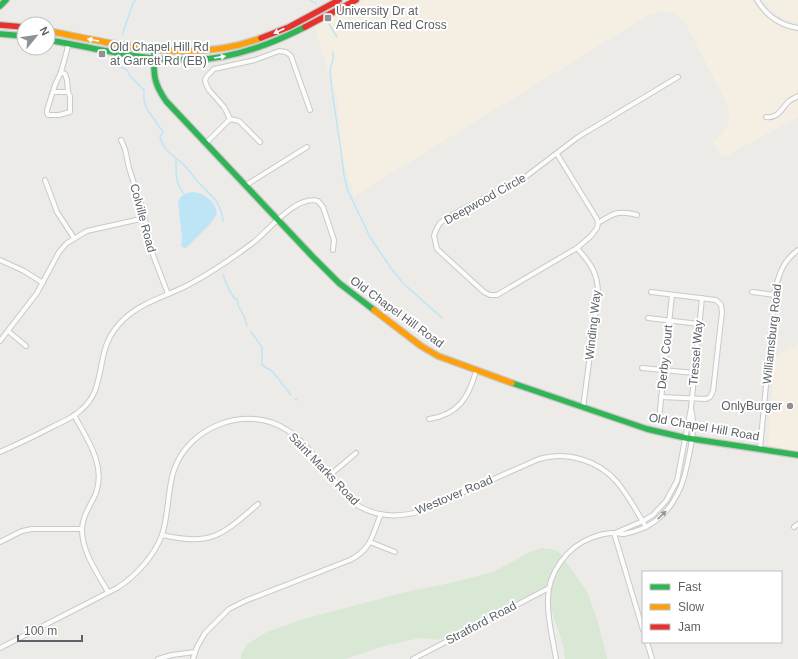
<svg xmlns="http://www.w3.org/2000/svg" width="798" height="659" font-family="Arial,sans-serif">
<rect width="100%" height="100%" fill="#edebe8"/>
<g fill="#f5eee2">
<polygon points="364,0 752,0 761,12 769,20 783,28 798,32 798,117 722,158 713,141 722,134 728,124 729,113 726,102 685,22 674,13 659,12 649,15 354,196 337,140 339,123 338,101 314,27"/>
<polygon points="763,0 798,0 798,23 784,19 776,14"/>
<polygon points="798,344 798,452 768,445 775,356"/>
</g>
<polygon fill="#d9e8d4" points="542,548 556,550 560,553 587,591 597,619 607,659 565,659 563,645 544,587 440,640 420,638 388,645 345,659 241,659 241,655 247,644 267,632 300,620 406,592 455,582 493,572 530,552"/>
<path fill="#bee5f5" d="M191,192C203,192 216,201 217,214L210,224L186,248H184L181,246L182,239L178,201C181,195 185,194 191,192Z"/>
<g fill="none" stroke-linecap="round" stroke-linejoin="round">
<g stroke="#bee5f5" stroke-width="1.5">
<polyline points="310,0 316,4"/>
<polyline points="329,24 337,37"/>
<polyline points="122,35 133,3 136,0"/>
<polyline points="333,52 333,60 330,69 333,98 341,150 344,176 348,191 370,237 391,268 403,283 442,318"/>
<path d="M116,63L119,66L127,70L130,76L144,90V101L147,109L163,132L160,136C163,152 175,156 185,166C190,171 194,178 199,183C211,196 221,201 223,221"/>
<path d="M176,159C176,174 175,183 185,195"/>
<path d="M223,274C225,283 229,290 234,298L237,299L238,305L244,316L247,326"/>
<polyline points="251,332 262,347 262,365 273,372 291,395"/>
<polyline points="295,399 297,400"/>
</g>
<g stroke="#c9c9c8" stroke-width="6">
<g id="street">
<path d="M757,0C766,15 780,25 798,28"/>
<polyline points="61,72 65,74 67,80 68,92 70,96 70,112 59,115 48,115 47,113 47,110 55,85 61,72 69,43"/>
<polyline points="53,92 68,92"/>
<path d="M766,117C778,119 782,108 789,101C792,99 795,98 798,96"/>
<polyline points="230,119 239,121 260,142"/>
<polyline points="121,140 125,149 129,168 143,211 153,255 168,294"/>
<polyline points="206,143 230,119 224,107 209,90 206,84 205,80 207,76 214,69 255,60 279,51 286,52 291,56 310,110"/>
<polyline points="557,154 597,219 598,223"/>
<polyline points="45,180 57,212 74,238"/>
<polyline points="246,185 307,147"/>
<path d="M637,215C618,210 614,213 598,223L597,228L591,236L577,248L497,295H490L484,292L437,249L434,236L436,230L440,223L450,216L486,197L524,178L578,137L678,77"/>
<path d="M577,248C591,264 598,273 598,294L583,408"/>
<polyline points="0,260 24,271 43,283"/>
<polyline points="651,292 716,300 721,305 722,312 713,391 710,397 706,399 661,397"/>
<polyline points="752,292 775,295"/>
<polyline points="648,318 699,324"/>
<polyline points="8,331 26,346"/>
<polyline points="0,341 37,293 59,252 67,243 87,231 145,218"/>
<polyline points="642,368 694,373"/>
<path d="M74,415C87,439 106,465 96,493C91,505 82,516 82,530C82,552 98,574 108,592"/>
<path d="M429,419C458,415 469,397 476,371"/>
<polyline points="659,419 672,295"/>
<path d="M760,449L775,289C780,272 783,261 798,250"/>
<path d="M0,452C18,444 35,436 52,427C62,422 73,418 81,410C87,405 92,398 95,391C105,362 99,343 124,319C142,302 167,296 188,285C211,273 234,257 254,242C270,229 296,195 318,201L323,207L334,240L333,250"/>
<polyline points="330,475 356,453"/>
<polyline points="794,527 798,524"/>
<polyline points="614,533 643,630"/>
<polyline points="615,533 643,521 653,515 666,501 677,481 691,408 702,298"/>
<path d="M162,535C212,546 221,536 258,504"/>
<polyline points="0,542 22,531 32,529 82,529"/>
<polyline points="370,542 395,552"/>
<polyline points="647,642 652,659"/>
<path d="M0,648L117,588C136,576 154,556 162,535C169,514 167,491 174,470C189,426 247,404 287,430C312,446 332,482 354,503C374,517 398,518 421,511L539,459C567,451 598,460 617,482C628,495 637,512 646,527"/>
<polyline points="158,659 172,655 195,652"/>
<path d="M193,659L197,647L205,633L229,609L245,601L350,560C372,549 372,535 381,514"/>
<polyline points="413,659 549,588"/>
<path d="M556,659C553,639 547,619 548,599C548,573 567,547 591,538C598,535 608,533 615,533C618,533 621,534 624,534C630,533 636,531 641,529C668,518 682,492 687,465C691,446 696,427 691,408"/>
</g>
</g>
<g stroke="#c7c8c7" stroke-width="8">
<g id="fast">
<polyline points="0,6 6,0"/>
<polyline points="0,34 24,36"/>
<path d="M48,40C96,48 144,61 192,60C232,59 270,45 305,27"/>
<path d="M154,50C154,73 152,81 166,101L312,256L339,283L374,310"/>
<polyline points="512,383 647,429 686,438 798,455"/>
</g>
</g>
<g stroke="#c7c8c7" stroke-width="8">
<g id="slow">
<path d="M48,31C119,44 191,65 261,38"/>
<polyline points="374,310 421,346 438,356 512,383"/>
</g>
</g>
<g stroke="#c7c8c7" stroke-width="8">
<g id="jam">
<polyline points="0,25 24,27"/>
<polyline points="305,27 356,0"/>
<polyline points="261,38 289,27 339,0"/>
</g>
</g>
<use href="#street" stroke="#fcfcfc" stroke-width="4"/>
<use href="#fast" stroke="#30b455" stroke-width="5.5"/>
<use href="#slow" stroke="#ff9f0a" stroke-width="5.5"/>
<use href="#jam" stroke="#e5322d" stroke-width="5.5"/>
</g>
<defs><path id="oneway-solid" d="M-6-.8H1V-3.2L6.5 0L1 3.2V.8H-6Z"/></defs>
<g fill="#fff">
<use href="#oneway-solid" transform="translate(279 31) rotate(155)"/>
<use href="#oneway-solid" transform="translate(93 40) rotate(-169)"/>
<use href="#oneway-solid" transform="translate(220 57) rotate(-9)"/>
</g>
<use fill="#95989a" href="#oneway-solid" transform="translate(662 515) rotate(-44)"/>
<g fill="#8f9294" stroke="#fff" stroke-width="1.5">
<rect x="324" y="14" width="8" height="8" rx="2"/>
<rect x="98" y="50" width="8" height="8" rx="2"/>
<circle cx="790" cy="406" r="4"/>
</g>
<g text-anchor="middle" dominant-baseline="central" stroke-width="4" stroke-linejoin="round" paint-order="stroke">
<g font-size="12" fill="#5d6266" stroke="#fff" text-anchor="start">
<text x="336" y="11">University Dr at<tspan x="336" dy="14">American Red Cross</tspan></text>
<text x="110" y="47">Old Chapel Hill Rd<tspan x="110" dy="14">at Garrett Rd (EB)</tspan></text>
<text x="782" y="406" text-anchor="end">OnlyBurger</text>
</g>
<g font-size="12" fill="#5d6266" stroke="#fff">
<text transform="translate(485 199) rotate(-29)">Deepwood Circle</text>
<text transform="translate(143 218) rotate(75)">Colville Road</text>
<text transform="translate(397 312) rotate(36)">Old Chapel Hill Road</text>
<text transform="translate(593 325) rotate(-84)">Winding Way</text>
<text transform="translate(772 334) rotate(-84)">Williamsburg Road</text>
<text transform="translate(696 353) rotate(-85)">Tressel Way</text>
<text transform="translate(665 357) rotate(-84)">Derby Court</text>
<text transform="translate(704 427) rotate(10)">Old Chapel Hill Road</text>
<text transform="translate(324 469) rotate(46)">Saint Marks Road</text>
<text transform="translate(454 495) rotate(-23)">Westover Road</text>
<text transform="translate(481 623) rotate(-28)">Stratford Road</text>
</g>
</g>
<rect x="642" y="571" width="140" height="72" fill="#ffffff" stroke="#bec0c2"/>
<rect x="650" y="584" width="20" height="6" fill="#30b455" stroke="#bec0c2"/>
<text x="678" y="591" font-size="12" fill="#5d6266">Fast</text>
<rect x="650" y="604" width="20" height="6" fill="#ff9f0a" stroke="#bec0c2"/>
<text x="678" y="611" font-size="12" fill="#5d6266">Slow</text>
<rect x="650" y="624" width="20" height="6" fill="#e5322d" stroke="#bec0c2"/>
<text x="678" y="631" font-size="12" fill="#5d6266">Jam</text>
<g transform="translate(36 36) rotate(61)"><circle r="19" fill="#ffffff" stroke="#bec0c2"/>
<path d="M0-3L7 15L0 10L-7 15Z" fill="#8f9294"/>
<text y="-6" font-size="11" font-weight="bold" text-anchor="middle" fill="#5d6266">N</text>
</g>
<path d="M18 635v6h64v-6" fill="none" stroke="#5d6266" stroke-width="2"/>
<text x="24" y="635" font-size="12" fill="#5d6266" stroke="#ffffff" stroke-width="3" paint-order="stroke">100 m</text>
</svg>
